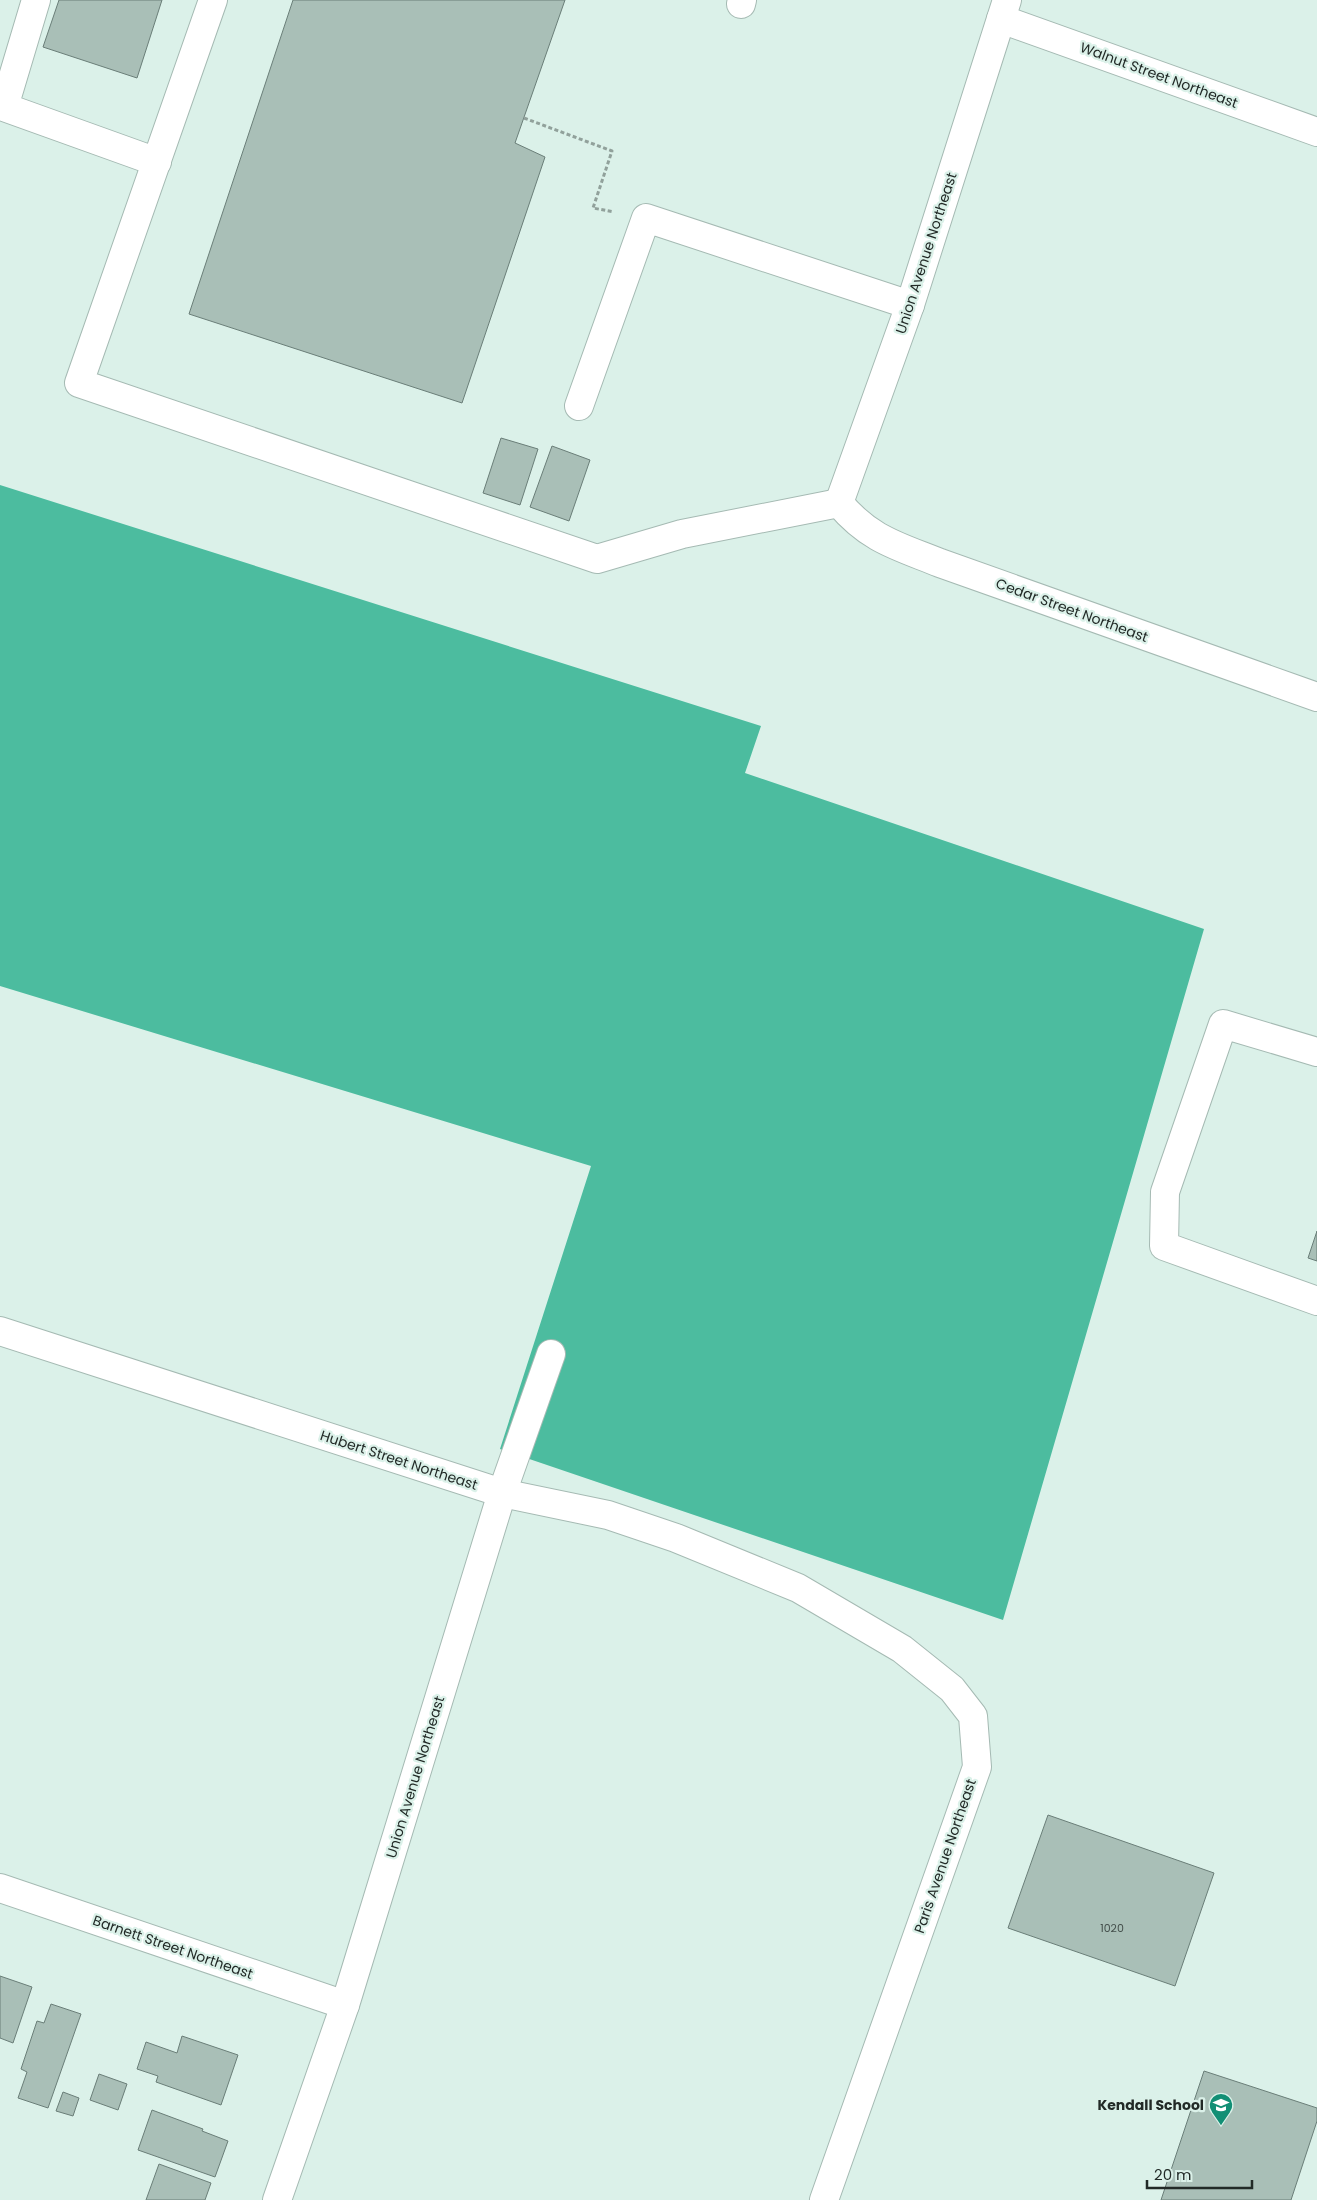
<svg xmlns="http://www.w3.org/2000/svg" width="1317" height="2200" font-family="Poppins,sans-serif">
<rect width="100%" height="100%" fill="#dbf1e9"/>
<polygon fill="#4cbc9f" points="0,485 761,726 745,773 1204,929 1003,1620 500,1449 591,1166 0,986"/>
<g fill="#a9bfb7" stroke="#6a7e78">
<polygon points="59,0 162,0 137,78 43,47"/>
<polygon points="293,0 565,0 515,143 545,157 462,403 189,314"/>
<polygon points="501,438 538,449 520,505 483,493"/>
<polygon points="552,446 590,460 569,521 530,507"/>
<polygon points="1317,1231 1317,1261 1308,1258"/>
<polygon points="1048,1815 1214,1873 1175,1986 1008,1928"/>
<polygon points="0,1976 32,1987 13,2043 0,2038"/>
<polygon points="51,2004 81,2014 48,2108 18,2098 27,2072 21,2069 37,2021 44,2023"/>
<polygon points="182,2036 238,2055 221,2105 156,2082 158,2076 137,2069 146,2042 177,2053"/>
<polygon points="1204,2071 1317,2108 1317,2121 1291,2200 1161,2200"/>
<polygon points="99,2074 127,2084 118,2110 90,2100"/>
<polygon points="63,2092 79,2098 73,2116 56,2111"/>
<polygon points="152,2110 203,2129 202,2131 228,2141 215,2177 138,2150"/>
<polygon points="159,2164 211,2183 205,2200 146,2200"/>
</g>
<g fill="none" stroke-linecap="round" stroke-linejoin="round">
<g stroke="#a5bab3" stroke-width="30">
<g id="minor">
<polyline points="36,0 4,107 157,162"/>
<polyline points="213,0 79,383 597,559 682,534 839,503"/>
<polyline points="741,4 742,0"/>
<polyline points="1001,19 1317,132"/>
<polyline points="579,406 646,218 910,305"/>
<polyline points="839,503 910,305 1007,0"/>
<path d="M839,503C870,540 898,546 940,563L1317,697"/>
<polyline points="1317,1052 1223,1024 1165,1192 1164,1246 1317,1301"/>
<polyline points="0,1331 502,1493 608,1515 676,1538 798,1588 902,1649 952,1689 973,1716 977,1767 824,2200"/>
<polyline points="0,1888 345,2005"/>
<polyline points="277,2200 345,2005 502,1493 551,1354"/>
</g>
</g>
<polyline stroke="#91a19b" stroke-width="3" stroke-dasharray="4 2.5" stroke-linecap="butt" points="524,118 612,151 593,208 614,212"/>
<use href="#minor" stroke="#fff" stroke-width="28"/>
</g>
<defs>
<g id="school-pin" transform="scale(1.25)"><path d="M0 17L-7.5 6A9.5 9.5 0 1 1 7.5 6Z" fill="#128f75" stroke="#dbf1e9"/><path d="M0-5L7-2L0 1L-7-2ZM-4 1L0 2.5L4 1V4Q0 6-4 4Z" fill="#fff"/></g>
</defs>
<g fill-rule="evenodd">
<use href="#school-pin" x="1221" y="2105"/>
</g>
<g text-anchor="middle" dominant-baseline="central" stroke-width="4.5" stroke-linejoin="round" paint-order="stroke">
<g font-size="11" fill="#444f4b">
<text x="1112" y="1928">1020</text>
</g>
<g font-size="14" fill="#222a27" stroke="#dbf1e9">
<text transform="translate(1159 75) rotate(20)">Walnut Street Northeast</text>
<text transform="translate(926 253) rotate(-72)">Union Avenue Northeast</text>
<text transform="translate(1072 610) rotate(20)">Cedar Street Northeast</text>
<text transform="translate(399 1460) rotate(18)">Hubert Street Northeast</text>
<text transform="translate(415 1777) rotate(-73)">Union Avenue Northeast</text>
<text transform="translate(945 1856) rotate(-71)">Paris Avenue Northeast</text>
<text transform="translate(173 1947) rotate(19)">Barnett Street Northeast</text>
</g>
<g font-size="14" font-weight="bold" fill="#222a27" stroke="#dbf1e9" text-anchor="end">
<text x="1204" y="2105">Kendall School</text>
</g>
</g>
<path d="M1147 2180v8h105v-8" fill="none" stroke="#222a27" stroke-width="2.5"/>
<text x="1154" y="2180" font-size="15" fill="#222a27" stroke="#dbf1e9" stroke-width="4" paint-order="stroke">20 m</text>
</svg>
